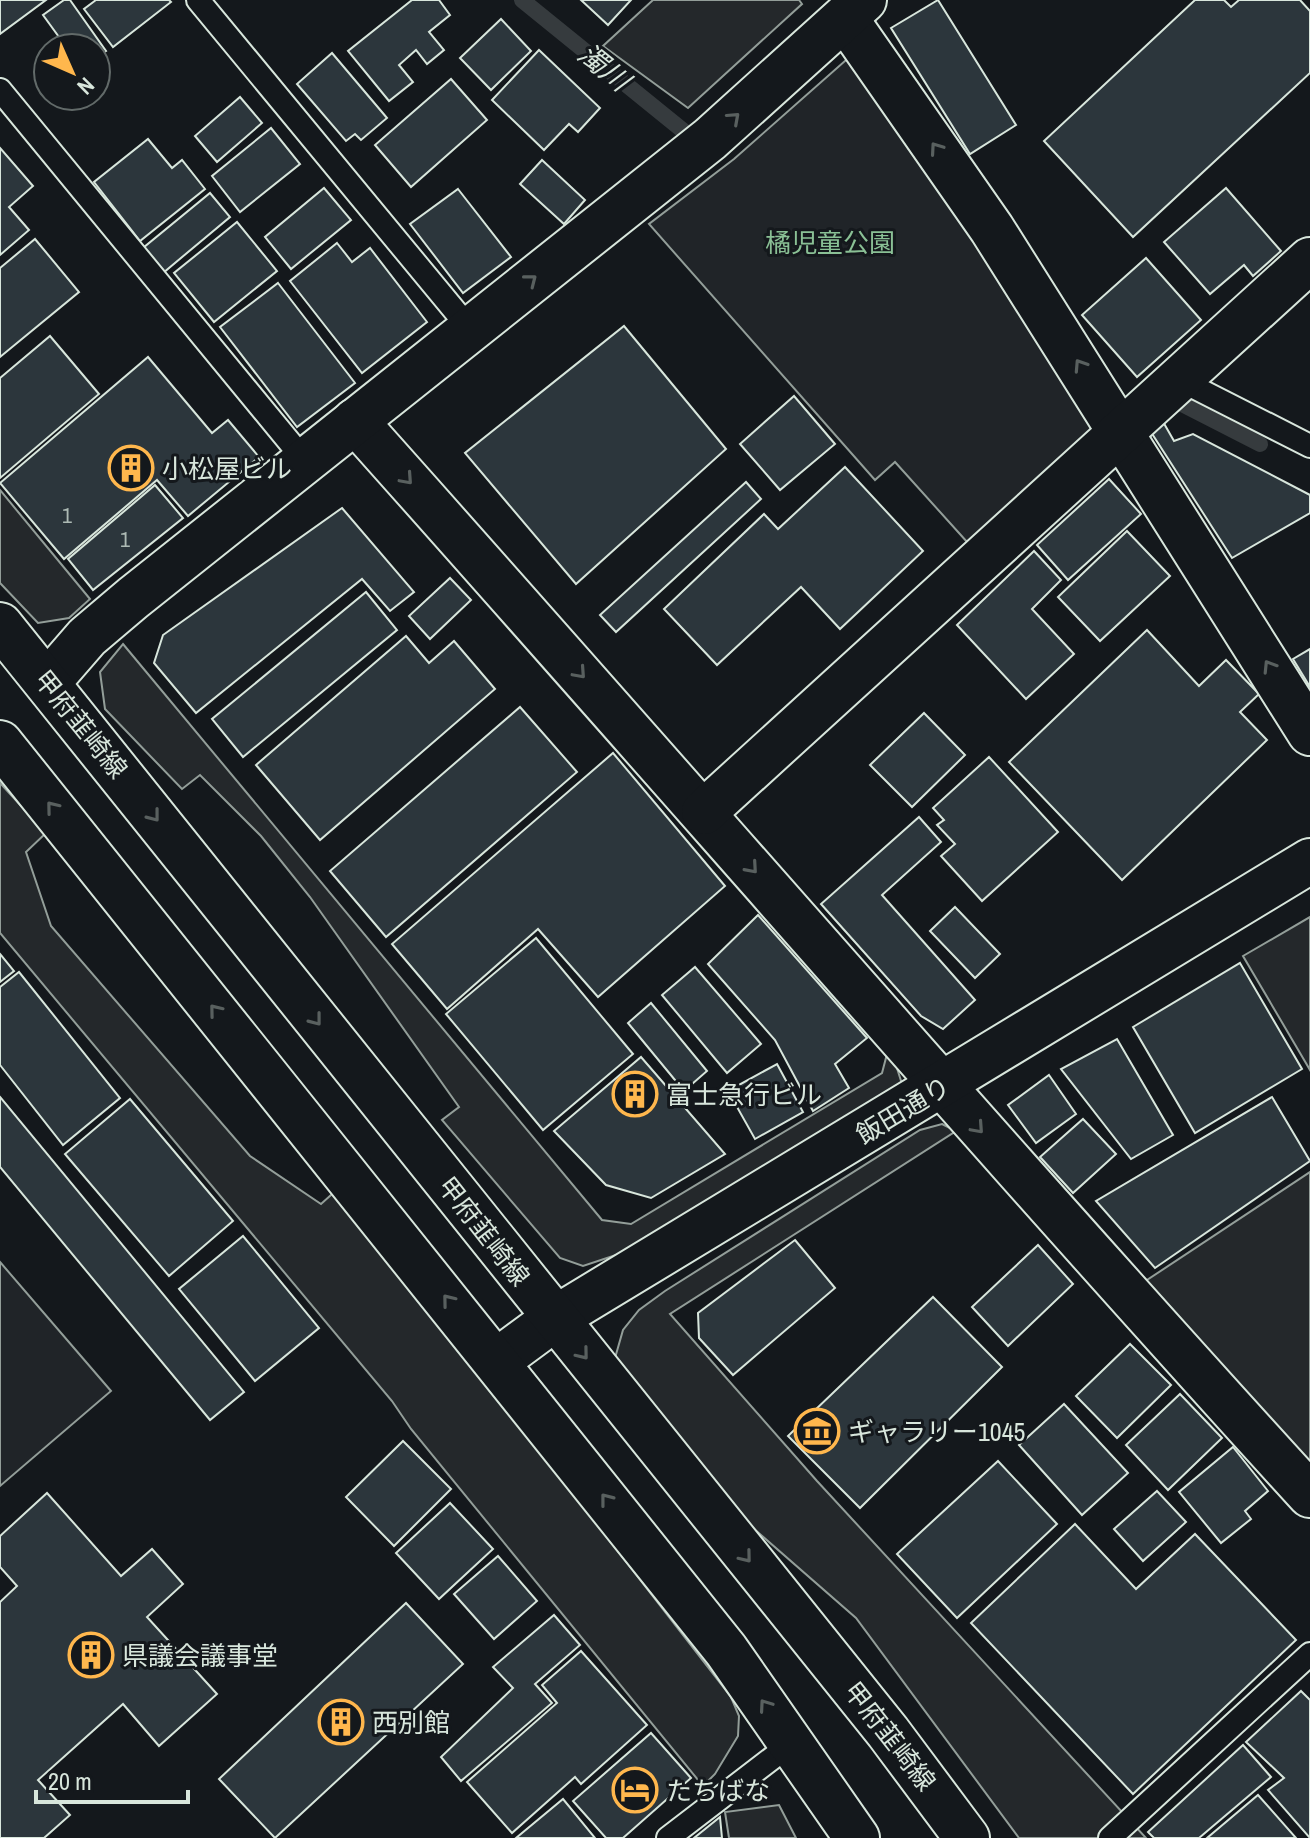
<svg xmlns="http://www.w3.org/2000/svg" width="1310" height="1838" font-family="'Archivo Narrow','Noto Sans JP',sans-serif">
<rect width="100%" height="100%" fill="#14181c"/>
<g fill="#202428" stroke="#939e99" stroke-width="2">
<polygon points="854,53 1098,424 968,543 895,462 875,480 649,224 734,159"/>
<polygon points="0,1262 111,1391 0,1486"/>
</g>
<g fill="#24282b" stroke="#939e99" stroke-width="2">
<polygon points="653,0 799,0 802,4 688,108 603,46"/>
<polygon points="0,490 90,599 69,618 38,623 0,583"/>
<polygon points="123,644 602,1220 631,1224 882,1073 887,1054 896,1065 902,1084 622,1253 583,1266 560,1258 442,1120 459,1107 310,897 261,836 200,775 182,789 105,709 100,672"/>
<polygon points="0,783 46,833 26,852 51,926 250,1156 321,1204 341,1186 462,1350 731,1697 739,1716 738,1736 715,1774 703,1786 411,1429 392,1401 0,933"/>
<polygon points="1310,917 1310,1070 1243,956"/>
<polygon points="942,1124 956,1131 670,1314 817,1481 1146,1838 1019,1838 856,1618 738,1515 615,1358 623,1330 639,1310 665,1291 920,1130"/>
<polygon points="1310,1172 1310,1485 1144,1282"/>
<polygon points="779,1805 796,1838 729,1838 725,1812"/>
</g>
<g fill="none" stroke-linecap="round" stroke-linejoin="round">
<g stroke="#363b3e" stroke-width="16">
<polyline points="522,0 686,133"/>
<polyline points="1174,400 1260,444"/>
</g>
</g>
<g fill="#2c363c" stroke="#d8e6dc" stroke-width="2">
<polygon points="0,0 46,0 0,34"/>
<polygon points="64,0 70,0 106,51 96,57 96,48 67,48 43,15"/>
<polygon points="96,0 169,0 171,2 113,47 84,9"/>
<polygon points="412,0 439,0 450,15 429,32 444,50 427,64 416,50 399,65 413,82 389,101 348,51"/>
<polygon points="581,0 631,0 608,25"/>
<polygon points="938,0 1016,125 970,154 891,28"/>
<polygon points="1195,0 1224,0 1231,7 1239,0 1300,0 1310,11 1310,73 1133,237 1044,141"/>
<polygon points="501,19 531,51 491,90 460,58"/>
<polygon points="539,50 600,108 578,132 569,124 544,150 492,100"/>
<polygon points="332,53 387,118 361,140 355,134 346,141 297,84"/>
<polygon points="451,79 487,120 411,187 375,145"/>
<polygon points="240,97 262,123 217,162 195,136"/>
<polygon points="271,128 300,164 240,212 212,176"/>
<polygon points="148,139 172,168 182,160 205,189 140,241 94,182"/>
<polygon points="0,148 33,186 9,207 29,230 0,255"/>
<polygon points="542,160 585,200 564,224 520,184"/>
<polygon points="324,188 351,220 291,269 265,237"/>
<polygon points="1226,188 1281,251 1253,276 1244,265 1210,294 1164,242"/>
<polygon points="458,189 511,257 463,293 410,224"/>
<polygon points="210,193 230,217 163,273 143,248"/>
<polygon points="237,222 277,271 214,322 174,273"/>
<polygon points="35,239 79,292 0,357 0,268"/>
<polygon points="337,243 352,262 370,248 427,322 362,373 290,281"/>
<polygon points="1146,258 1201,320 1137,377 1082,315"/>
<polygon points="278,283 355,383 297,427 220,327"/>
<polygon points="624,326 726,449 576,584 465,453"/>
<polygon points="50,336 99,394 0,478 0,378"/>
<polygon points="148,357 212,433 228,420 259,457 188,516 157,480 64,559 0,483"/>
<polygon points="794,396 835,444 780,490 740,444"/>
<polygon points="1162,420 1174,441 1193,434 1310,495 1310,513 1232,558 1149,429"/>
<polygon points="845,467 923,551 840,629 801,587 717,665 664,609 764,514 778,529"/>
<polygon points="1109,479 1141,514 1068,580 1037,545"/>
<polygon points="746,482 761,499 616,632 600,615"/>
<polygon points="155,485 183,518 93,590 68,559"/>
<polygon points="342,508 414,592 390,611 362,579 196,713 154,663 163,635"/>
<polygon points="1127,531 1170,576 1100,641 1058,597"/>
<polygon points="1034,551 1061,580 1032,609 1074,654 1026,699 957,625"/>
<polygon points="450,578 471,600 430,639 409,616"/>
<polygon points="366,592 397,630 243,757 212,719"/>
<polygon points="1147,630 1199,686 1226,660 1259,694 1240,712 1267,740 1122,880 1009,762"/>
<polygon points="406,636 429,663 454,641 495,689 320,840 256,765"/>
<polygon points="1310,649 1310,687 1293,659"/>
<polygon points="520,707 577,772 386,937 330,871"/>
<polygon points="924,713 965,755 912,807 870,765"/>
<polygon points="613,753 725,886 598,997 538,929 447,1009 392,944"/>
<polygon points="989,757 1058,832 982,901 941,856 955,844 937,825 944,820 933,808"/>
<polygon points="919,817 941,842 882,895 975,1000 943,1029 921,1016 821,904"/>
<polygon points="955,907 1000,954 975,978 930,931"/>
<polygon points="758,915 867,1038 835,1064 849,1088 813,1111 775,1040 708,964"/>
<polygon points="536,938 633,1054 543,1130 446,1014"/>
<polygon points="0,954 14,971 0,982"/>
<polygon points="1240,963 1302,1069 1195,1133 1133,1027"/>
<polygon points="695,967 761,1044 727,1073 662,995"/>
<polygon points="19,972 120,1098 63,1145 0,1065 0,987"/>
<polygon points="651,1003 707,1071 684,1091 628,1023"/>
<polygon points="1117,1039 1173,1135 1131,1159 1061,1069"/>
<polygon points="641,1057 725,1154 651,1198 606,1185 554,1131"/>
<polygon points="777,1064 803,1112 755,1139 728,1091"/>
<polygon points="1049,1075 1076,1114 1036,1143 1008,1105"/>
<polygon points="0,1097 244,1392 210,1420 0,1167"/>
<polygon points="1272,1097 1310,1161 1155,1268 1096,1201"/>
<polygon points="130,1099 233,1221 169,1276 65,1154"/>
<polygon points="1083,1119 1116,1154 1073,1193 1040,1157"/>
<polygon points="243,1236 319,1328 255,1381 179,1289"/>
<polygon points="795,1240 835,1288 733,1375 699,1338 698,1313"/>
<polygon points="1038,1245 1073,1284 1008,1346 972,1307"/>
<polygon points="933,1297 1002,1367 860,1508 788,1436"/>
<polygon points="1130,1344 1171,1385 1117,1438 1076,1396"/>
<polygon points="1180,1394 1222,1438 1168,1490 1126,1445"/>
<polygon points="1064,1404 1128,1473 1082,1515 1019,1445"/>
<polygon points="403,1441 451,1489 394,1546 346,1497"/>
<polygon points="1233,1447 1268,1491 1245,1511 1251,1519 1221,1543 1179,1492"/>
<polygon points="998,1461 1057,1524 957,1618 897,1554"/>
<polygon points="1157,1491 1186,1522 1143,1561 1114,1529"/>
<polygon points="47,1493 121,1576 152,1549 183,1584 147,1617 217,1694 159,1746 123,1704 38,1780 70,1815 44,1838 0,1838 0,1602 17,1586 0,1567 0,1536"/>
<polygon points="450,1503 493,1549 439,1599 396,1553"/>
<polygon points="1075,1524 1136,1589 1195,1534 1296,1640 1133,1794 971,1623"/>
<polygon points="498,1556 537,1601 494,1639 454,1594"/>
<polygon points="406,1603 463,1664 275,1838 219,1779"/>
<polygon points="554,1615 580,1645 535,1684 552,1703 461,1781 441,1757 513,1688 493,1667"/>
<polygon points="581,1651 647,1725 581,1784 575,1777 512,1833 467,1782 557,1703 542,1685"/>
<polygon points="1301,1691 1310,1700 1310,1838 1268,1790 1284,1778 1246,1742"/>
<polygon points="651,1733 691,1778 623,1838 606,1838 573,1801"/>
<polygon points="1243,1745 1271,1777 1199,1838 1154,1838 1148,1832"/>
<polygon points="1258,1795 1296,1838 1207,1838"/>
<polygon points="563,1799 595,1838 516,1838"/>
<polygon points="720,1817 722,1838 694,1838"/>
</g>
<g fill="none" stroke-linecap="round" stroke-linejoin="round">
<g stroke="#d8e6dc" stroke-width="26">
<g id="service">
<polyline points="198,0 470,329"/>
<polyline points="0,90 306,462"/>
<polyline points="1178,379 1310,446"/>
<polyline points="668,1838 792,1743"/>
<polyline points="1110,1838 1310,1654"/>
</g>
</g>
<g stroke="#d8e6dc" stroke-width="48">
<g id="minor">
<polyline points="845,18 992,229 1310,733"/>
<path d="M355,421C674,778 987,1141 1310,1495"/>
<polyline points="48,682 87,637 133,598 710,139 864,0"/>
<polyline points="704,812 1310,260"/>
</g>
</g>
<g stroke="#d8e6dc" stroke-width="48">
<polyline id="secondary" points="497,1361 554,1319 1310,861"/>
</g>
<g stroke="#d8e6dc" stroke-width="48">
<g id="primary">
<polyline points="0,625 888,1732 967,1838"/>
<polyline points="0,743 726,1650 857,1838"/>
</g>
</g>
<use href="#service" stroke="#14181c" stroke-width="22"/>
<use href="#minor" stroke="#14181c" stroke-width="44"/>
<use href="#secondary" stroke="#14181c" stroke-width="44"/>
<use href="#primary" stroke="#14181c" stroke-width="44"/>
</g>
<defs><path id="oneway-chevron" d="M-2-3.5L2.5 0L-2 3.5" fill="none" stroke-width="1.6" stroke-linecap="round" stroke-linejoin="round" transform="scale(2)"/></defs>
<g stroke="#59605f">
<use href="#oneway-chevron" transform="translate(734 118) rotate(-42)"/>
<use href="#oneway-chevron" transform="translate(936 148) rotate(-125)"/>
<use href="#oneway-chevron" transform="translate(531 280) rotate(-38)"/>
<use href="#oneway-chevron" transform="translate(1080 365) rotate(-123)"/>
<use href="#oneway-chevron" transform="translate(407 479) rotate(48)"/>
<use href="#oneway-chevron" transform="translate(1269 666) rotate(-122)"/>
<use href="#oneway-chevron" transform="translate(580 673) rotate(48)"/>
<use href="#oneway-chevron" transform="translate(52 807) rotate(-129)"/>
<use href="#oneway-chevron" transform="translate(154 816) rotate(52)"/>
<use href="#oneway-chevron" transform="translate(752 868) rotate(49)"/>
<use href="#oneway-chevron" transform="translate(215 1010) rotate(-129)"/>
<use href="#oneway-chevron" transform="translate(316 1020) rotate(52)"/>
<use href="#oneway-chevron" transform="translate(978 1128) rotate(48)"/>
<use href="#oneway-chevron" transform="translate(448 1300) rotate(-129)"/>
<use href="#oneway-chevron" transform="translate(583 1354) rotate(51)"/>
<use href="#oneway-chevron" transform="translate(606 1499) rotate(-128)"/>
<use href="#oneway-chevron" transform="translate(746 1557) rotate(51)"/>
<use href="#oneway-chevron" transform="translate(765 1705) rotate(-125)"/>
</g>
<defs>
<g id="building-ring" transform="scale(2.3)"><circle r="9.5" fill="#14181c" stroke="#ffb74d" stroke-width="1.5"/><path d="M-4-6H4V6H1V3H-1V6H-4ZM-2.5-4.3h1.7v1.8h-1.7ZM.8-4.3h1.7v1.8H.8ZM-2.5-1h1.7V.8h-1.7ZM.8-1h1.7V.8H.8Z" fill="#ffb74d"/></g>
<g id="museum-ring" transform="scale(2.3)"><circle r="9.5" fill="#14181c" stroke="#ffb74d" stroke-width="1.5"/><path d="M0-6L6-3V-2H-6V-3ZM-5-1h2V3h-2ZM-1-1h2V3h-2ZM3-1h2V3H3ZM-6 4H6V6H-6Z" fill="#ffb74d"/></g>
<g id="hotel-ring" transform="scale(2.3)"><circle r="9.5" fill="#14181c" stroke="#ffb74d" stroke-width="1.5"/><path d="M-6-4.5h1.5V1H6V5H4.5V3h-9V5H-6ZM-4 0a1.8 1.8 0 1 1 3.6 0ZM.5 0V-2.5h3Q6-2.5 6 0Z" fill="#ffb74d"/></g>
</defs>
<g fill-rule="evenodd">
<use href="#building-ring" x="131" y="468"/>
<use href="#building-ring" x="635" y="1094"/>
<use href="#museum-ring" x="817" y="1431"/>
<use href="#building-ring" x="91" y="1655"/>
<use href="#building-ring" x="341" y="1722"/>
<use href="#hotel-ring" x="635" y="1790"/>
</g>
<g text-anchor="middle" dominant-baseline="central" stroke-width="6" stroke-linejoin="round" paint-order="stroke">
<g font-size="22" fill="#adbab4">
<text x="67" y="515">1</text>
<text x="125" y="539">1</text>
</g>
<g font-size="26" fill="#8ac095" stroke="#14181c">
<text x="830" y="242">橘児童公園</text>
</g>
<g font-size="26" fill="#d8e6dc" stroke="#14181c" text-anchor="start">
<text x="162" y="468">小松屋ビル</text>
<text x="666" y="1094">富士急行ビル</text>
<text x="848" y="1431">ギャラリー1045</text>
<text x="122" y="1655">県議会議事堂</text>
<text x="372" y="1722">西別館</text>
<text x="666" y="1790">たちばな</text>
</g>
<g font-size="26" fill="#d8e6dc" stroke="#14181c">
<text transform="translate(81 724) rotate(51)">甲府韮崎線</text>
<text transform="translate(903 1110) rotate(-31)">飯田通り</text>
<text transform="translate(484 1231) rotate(52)">甲府韮崎線</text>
<text transform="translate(890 1736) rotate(52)">甲府韮崎線</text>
</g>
<g font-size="28" font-style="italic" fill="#d8e6dc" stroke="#14181c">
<text transform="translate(604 67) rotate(39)">濁川</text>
</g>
</g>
<g transform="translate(72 72) rotate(135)"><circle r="38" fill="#14181c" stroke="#626a69" stroke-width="2"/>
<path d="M0-6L14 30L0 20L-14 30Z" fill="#ffb74d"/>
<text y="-12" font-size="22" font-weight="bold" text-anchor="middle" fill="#d8e6dc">N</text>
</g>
<path d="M36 1790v12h152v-12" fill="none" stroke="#d8e6dc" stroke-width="4"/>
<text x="48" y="1790" font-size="24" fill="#d8e6dc" stroke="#14181c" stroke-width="6" paint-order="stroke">20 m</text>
</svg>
